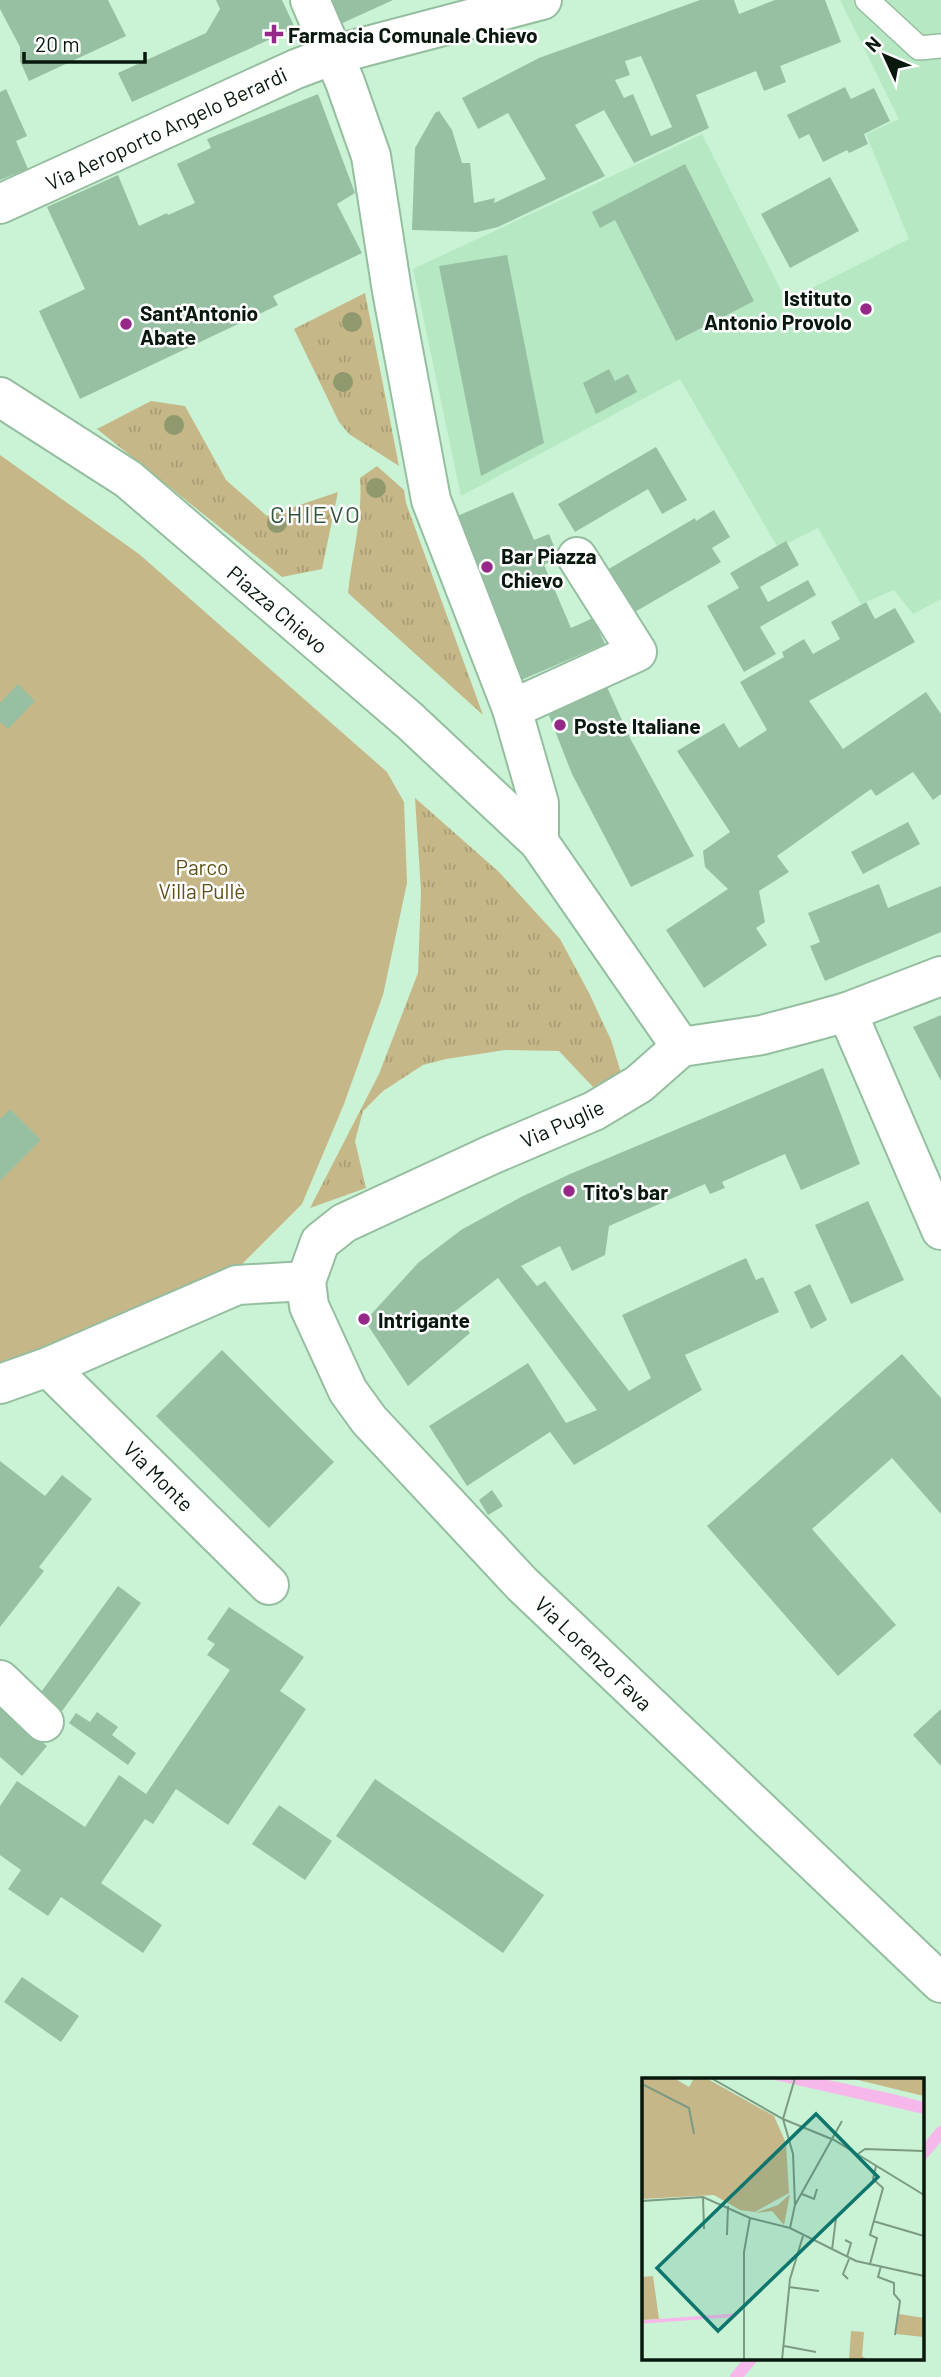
<svg xmlns="http://www.w3.org/2000/svg" width="941" height="2377" font-family="Barlow,sans-serif">
<defs>
<pattern id="grass-tufts" width="24" height="20" patternUnits="userSpaceOnUse" patternTransform="scale(1.75)"><rect width="24" height="20" fill="#c5b788"/><path d="M3 7l-1-3M5 7V3M7 7l1-3M15 17l-1-3M17 17v-4M19 17l1-3" fill="none" stroke="#a89d74"/></pattern>
</defs>
<rect width="100%" height="100%" fill="#c9f3d4"/>
<polygon fill="#b7e8c4" points="840,0 941,0 941,599 913,614 894,590 861,604 818,528 778,548 680,379 461,496 413,269 702,134 789,306 788,300 909,239 866,134 899,119"/>
<g fill="url(#grass-tufts)">
<polygon points="365,293 399,466 349,434 339,422 294,329"/>
<polygon points="151,401 185,406 226,480 267,516 338,492 322,569 282,577 97,429"/>
<path d="M377,466L404,490L406,503L483,715L348,593C352,555 363,516 360,478Z"/>
<polygon points="415,798 499,872 560,939 589,993 611,1040 622,1076 593,1087 559,1051 505,1050 446,1059 423,1065 383,1091 363,1111 355,1141 366,1188 310,1208 379,1074 418,973 421,891"/>
</g>
<polygon fill="#c5b788" points="0,455 139,554 387,772 404,802 407,883 383,995 344,1104 302,1204 226,1280 21,1357 0,1362"/>
<g fill="none" stroke-linecap="round" stroke-linejoin="round">
<g stroke="#f6b8ea" stroke-width="12">
<polyline points="922,2155 941,2132"/>
<polyline points="736,2377 752,2358"/>
</g>
</g>
<g fill="#97c0a2" fill-rule="evenodd">
<polygon points="0,0 108,0 126,36 29,81 20,61 20,47 0,9"/>
<polygon points="216,0 282,0 295,28 132,102 118,73 206,33 220,9"/>
<polygon points="324,0 393,0 336,26"/>
<path d="M700,0H734L739,14L775,0H825L841,42L780,66L786,82L764,91L756,71L696,95L709,128L634,163L604,110L575,125L605,176L498,227L477,232L412,230L415,148L435,113L439,111L452,130L462,163H470L474,203L495,198L494,203L546,179L508,113L478,129L462,98L539,58ZM641,56L672,127L651,136L633,94L624,98L615,80L630,75L625,61Z"/>
<polygon points="845,87 851,99 874,88 890,121 864,134 868,144 849,153 847,150 823,162 809,134 799,139 787,115"/>
<polygon points="6,89 27,136 16,141 28,169 0,180 0,92"/>
<polygon points="318,94 355,193 337,204 362,253 273,296 278,305 80,399 39,311 85,289 47,207 118,175 139,226 167,213 168,215 195,203 177,164 211,148 207,139"/>
<polygon points="685,164 754,301 676,341 615,220 600,228 592,212"/>
<polygon points="830,177 859,231 790,268 761,214"/>
<polygon points="507,255 544,443 481,476 439,266"/>
<polygon points="609,369 615,381 628,374 637,392 596,414 583,383"/>
<polygon points="656,447 687,500 662,514 648,489 575,532 558,504"/>
<polygon points="513,492 534,540 549,534 558,556 544,565 571,628 593,618 605,644 519,681 455,517"/>
<polygon points="714,510 730,537 712,548 721,562 621,620 595,577 695,518 696,521"/>
<polygon points="786,541 799,565 760,587 768,602 808,580 816,595 760,627 776,654 744,672 707,606 739,588 730,573"/>
<polygon points="866,602 875,619 895,608 915,642 809,701 843,749 926,692 941,714 941,794 933,800 913,772 876,796 871,789 777,856 789,872 759,891 765,922 756,928 767,945 704,988 666,930 728,889 705,867 703,851 730,832 677,751 724,723 739,748 767,730 740,682 784,657 782,652 804,639 813,654 840,639 831,622"/>
<polygon points="18,684 35,701 8,729 0,722 0,703"/>
<polygon points="607,687 631,740 694,856 631,887 572,774 548,713"/>
<polygon points="908,822 920,844 863,874 851,852"/>
<polygon points="879,884 888,908 941,886 941,932 825,981 810,946 820,942 808,913"/>
<polygon points="941,1015 941,1081 913,1027"/>
<polygon points="823,1068 860,1164 801,1190 785,1154 722,1182 725,1188 710,1194 705,1184 609,1226 605,1255 572,1271 560,1246 521,1266 537,1286 545,1281 629,1391 651,1378 622,1315 746,1258 756,1280 763,1277 779,1312 685,1355 702,1390 574,1465 550,1432 467,1486 429,1426 528,1363 566,1423 597,1410 498,1278 454,1312 470,1333 408,1386 365,1321 418,1263 461,1230 521,1197 570,1174"/>
<polygon points="10,1109 41,1140 0,1181 0,1119"/>
<polygon points="868,1201 904,1280 851,1304 815,1225"/>
<polygon points="810,1284 827,1320 811,1329 794,1292"/>
<polygon points="222,1350 334,1462 269,1528 156,1416"/>
<polygon points="902,1354 941,1398 941,1514 892,1458 812,1529 896,1625 838,1676 707,1526"/>
<polygon points="0,1461 45,1496 62,1475 92,1499 39,1567 44,1571 0,1627"/>
<polygon points="492,1490 503,1506 488,1515 479,1500"/>
<polygon points="118,1586 141,1603 62,1711 39,1695"/>
<polygon points="229,1607 304,1657 280,1691 306,1709 228,1825 176,1789 153,1824 145,1819 101,1883 162,1925 143,1953 61,1897 48,1916 8,1889 21,1870 0,1855 0,1806 17,1781 85,1827 119,1775 146,1794 230,1670 207,1655 215,1644 207,1639"/>
<polygon points="0,1706 47,1746 22,1776 0,1757"/>
<polygon points="941,1709 941,1766 913,1735"/>
<polygon points="97,1712 118,1727 112,1735 136,1753 128,1765 69,1723 76,1713 90,1722"/>
<polygon points="375,1779 544,1895 503,1953 336,1836"/>
<polygon points="279,1805 332,1841 305,1880 252,1844"/>
<polygon points="22,1977 79,2016 61,2042 4,2002"/>
</g>
<g fill="none" stroke-linecap="round" stroke-linejoin="round">
<g stroke="#95bea0" stroke-width="26">
<polyline id="service" points="867,0 919,48 941,46"/>
</g>
<g stroke="#95bea0" stroke-width="42">
<g id="minor">
<polyline points="310,0 345,82 371,156 392,291 431,500 512,709 539,803 539,842"/>
<polyline points="0,397 128,479 410,721 539,842 681,1047"/>
<polyline points="512,709 637,652 577,557"/>
<polyline points="941,976 847,1012 811,1022 762,1035 681,1047 639,1084 594,1111 491,1155 344,1223 320,1242 306,1281 309,1306 348,1391 369,1420 522,1584 941,1983"/>
<polyline points="847,1012 941,1230"/>
<polyline points="48,1367 269,1585"/>
<polyline points="0,1384 48,1367 237,1285 306,1281"/>
<polyline points="0,1680 44,1722"/>
</g>
</g>
<g stroke="#95bea0" stroke-width="42">
<polyline id="tertiary" points="0,204 296,69 333,55 542,0"/>
</g>
<use href="#service" stroke="#fff" stroke-width="23"/>
<use href="#minor" stroke="#fff" stroke-width="38"/>
<use href="#tertiary" stroke="#fff" stroke-width="38"/>
</g>
<g fill="#8f996d">
<circle cx="352" cy="322" r="10"/>
<circle cx="343" cy="382" r="10"/>
<circle cx="174" cy="425" r="10"/>
<circle cx="376" cy="488" r="10"/>
<circle cx="277" cy="523" r="10"/>
</g>
<g fill="#952888" stroke="#fff" stroke-width="2.5">
<path d="M270.5 23.5h7v7h7v7h-7v7h-7v-7h-7v-7h7z"/>
<circle cx="866" cy="309" r="7"/>
<circle cx="126" cy="324" r="7"/>
<circle cx="487" cy="567" r="7"/>
<circle cx="560" cy="725" r="7"/>
<circle cx="569" cy="1191" r="7"/>
<circle cx="364" cy="1319" r="7"/>
</g>
<g text-anchor="middle" dominant-baseline="central" stroke-width="5" stroke-linejoin="round" paint-order="stroke">
<g font-size="21" font-weight="bold" fill="#08180d" stroke="#fff" text-anchor="start">
<text x="288" y="34">Farmacia Comunale Chievo</text>
<text x="852" y="297" text-anchor="end">Istituto<tspan x="852" dy="24">Antonio Provolo</tspan></text>
<text x="140" y="312">Sant'Antonio<tspan x="140" dy="24">Abate</tspan></text>
<text x="501" y="555">Bar Piazza<tspan x="501" dy="24">Chievo</tspan></text>
<text x="574" y="725">Poste Italiane</text>
<text x="583" y="1191">Tito's bar</text>
<text x="378" y="1319">Intrigante</text>
</g>
<g font-size="21" fill="#08180d" stroke="#fff">
<text transform="translate(166 128) rotate(-25)">Via Aeroporto Angelo Berardi</text>
<text transform="translate(278 609) rotate(40)">Piazza Chievo</text>
<text transform="translate(562 1123) rotate(-24)">Via Puglie</text>
<text transform="translate(159 1476) rotate(45)">Via Monte</text>
<text transform="translate(594 1653) rotate(44)">Via Lorenzo Fava</text>
</g>
<g font-size="21" fill="#5f5019" stroke="#fff">
<text x="202" y="866">Parco<tspan x="202" dy="24">Villa Pullè</tspan></text>
</g>
<g font-size="24" letter-spacing="2" fill="#32573e" stroke="#fff">
<text x="316" y="513">CHIEVO</text>
</g>
</g>
<g transform="translate(642 2078)">
<rect width="282" height="282" fill="#c9f3d4"/>
<path d="M148,116L142,147L130,133L113,135L136,127ZM11,198L17,241L0,242V199Z" fill="#c5b788"/>
<path d="M0,0H32L47,9L52,0H64L132,38L144,65L147,115L113,134L98,132L72,117L0,121ZM208,0H282V18L257,12ZM209,253L222,254L220,278L226,282H207Z" fill="#c5b788"/>
<path d="M257,236L282,240V259L254,256Z" fill="#c5b788"/>
<path d="M124,0H177L251,16L282,24V36Z" fill="#f6b8ea"/>
<path fill="none" stroke="#f6b8ea" stroke-width="3.5" d="M0,244L95,237"/>
<path fill="none" stroke="#7c9b84" stroke-width="2" d="M69,0L141,41L192,62L282,117M0,6L47,30L52,56M141,41L151,76L153,127L148,150M141,41L153,0M216,76L223,71L282,73M160,116L172,121L175,111M61,119L62,151M0,123L61,119L108,140M153,127L200,43M108,140L148,150L214,183L282,198M231,143L282,158M85,157L86,128M203,162L209,165L205,179M190,172L194,140M228,186L235,160L228,157L241,110L231,101L234,88M239,188L236,199L252,205V216L258,223L253,257M206,201L201,196L207,181M147,209L177,213M142,268L174,274M102,282V174L108,140M140,282L148,201L161,158"/>
<path fill="#0f766e" fill-opacity="0.15" stroke="#0f766e" stroke-width="3.5" d="M174,36L236,99L76,253L15,190Z"/>
<rect width="282" height="282" fill="none" stroke="#08180d" stroke-width="3.5"/>
</g>
<g transform="translate(885 56) rotate(314)" stroke="#ffffff" stroke-width="5" paint-order="stroke">
<path d="M0-5L12 26L0 18L-12 26Z" fill="#08180d"/>
<text y="-10" font-size="19" font-weight="bold" text-anchor="middle" fill="#08180d">N</text>
</g>
<path d="M24 52v10h121v-10" fill="none" stroke="#08180d" stroke-width="3.5"/>
<text x="35" y="52" font-size="21" fill="#08180d" stroke="#ffffff" stroke-width="5" paint-order="stroke">20 m</text>
</svg>
